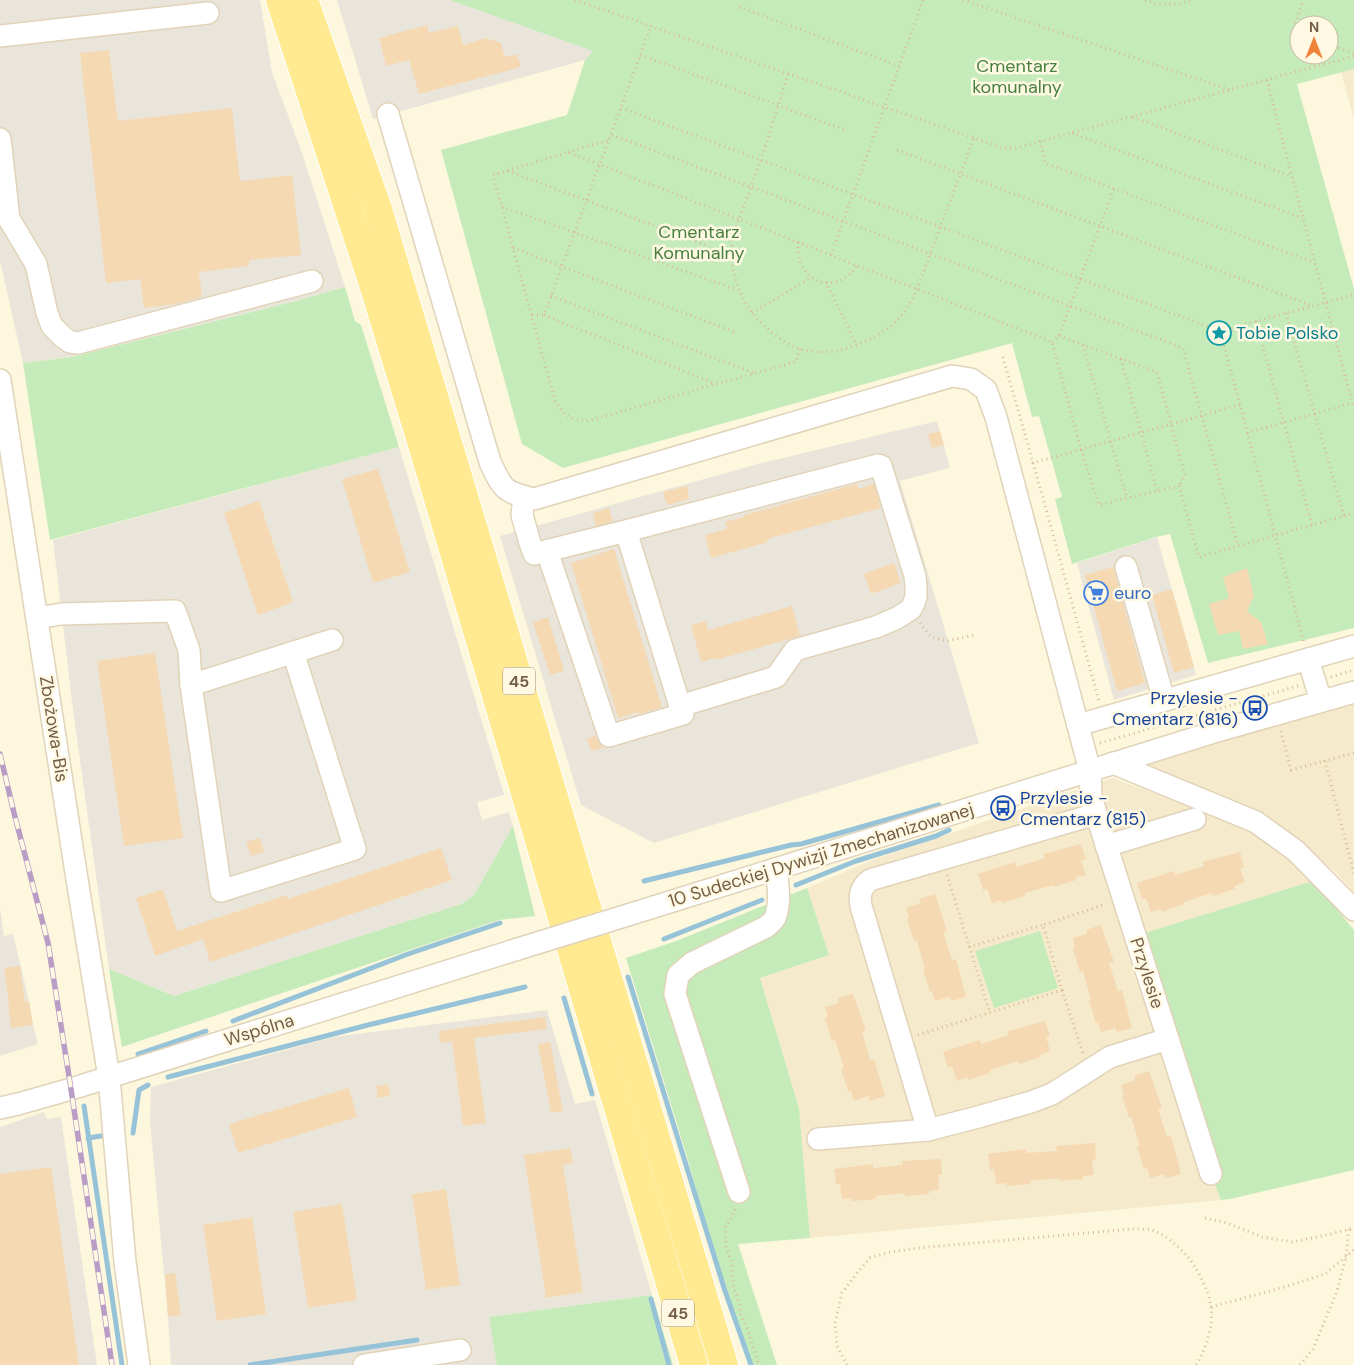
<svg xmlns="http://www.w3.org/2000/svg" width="1354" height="1365" font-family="'DM Sans',sans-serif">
<rect width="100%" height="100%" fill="#fdf7dd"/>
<g fill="#f5eacb">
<polygon points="1354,69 1354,119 1341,72"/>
<polygon points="1354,699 1354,893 1338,874 1270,818 1136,764"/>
<polygon points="1112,778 1260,831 1313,881 1211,1174 1221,1200 810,1238 799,1108 760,978 829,955 807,888 875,859"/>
</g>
<g fill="#eae5da">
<polygon points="0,0 260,0 272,72 302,153 345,287 296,301 72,357 23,363 0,261"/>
<polygon points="337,0 450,0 594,51 585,60 373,119"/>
<polygon points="937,421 950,468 900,481 979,743 654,843 581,805 500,536 758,464"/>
<polygon points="399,447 504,795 477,802 482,820 509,812 513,826 474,895 461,904 174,996 109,969 73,710 53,540"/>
<polygon points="1157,537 1196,675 1114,700 1077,563"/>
<polygon points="0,908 4,936 13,934 29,1001 33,1025 38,1044 0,1056"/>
<polygon points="547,1010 575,1104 595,1100 652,1295 490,1317 497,1365 171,1365 168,1317 150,1121 151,1087 334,1037"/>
<polygon points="44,1112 47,1119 61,1117 97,1365 0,1365 0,1127"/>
</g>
<g fill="#c6ebbb" fill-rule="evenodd">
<path d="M450,0H1354V69L1297,84L1354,289V628L1208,663L1170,534L1156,537L1072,564L1055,499L1062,497L1039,416L1032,417L1012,343L563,468L522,444L441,150L567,115L585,60L593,51ZM1299,25H1329V55H1299Z"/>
<polygon points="345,287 355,321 361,325 399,447 50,540 23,363 72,357 296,301"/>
<polygon points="513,826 535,916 499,920 122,1047 109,969 174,996 461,904 474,895"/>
<polygon points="1313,881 1354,930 1354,1170 1230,1199 1221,1200 1211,1174 1135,936"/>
<polygon points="807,888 829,955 760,978 799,1108 810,1238 738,1244 777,1365 749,1365 738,1324 711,1242 687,1157 626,958 676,941"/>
<polygon points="1040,931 1058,988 994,1008 975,951"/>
<polygon points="652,1295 673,1365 497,1365 489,1317"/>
</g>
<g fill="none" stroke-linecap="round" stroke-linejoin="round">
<g stroke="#97c3d9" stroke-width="5">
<polyline points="644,881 791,845 801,844 939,805"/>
<polyline points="796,885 856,861 936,836 949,830"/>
<polyline points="664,939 762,900"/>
<polyline points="628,977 724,1288 751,1365"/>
<polyline points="564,998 592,1094"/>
<polyline points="233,1021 408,954 500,923"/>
<polyline points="138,1054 206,1031"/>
<polyline points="168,1077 368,1025 525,987"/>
<polyline points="84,1106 122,1365"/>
<polyline points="133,1133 139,1090 148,1085"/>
<polyline points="88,1138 101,1136"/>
<polyline points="651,1299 669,1365"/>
<polyline points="250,1365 417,1340"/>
</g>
</g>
<g fill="#f4d9b3">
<polygon points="427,25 429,33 458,26 463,45 486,38 501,43 505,57 517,54 521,67 419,94 409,60 386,66 379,38"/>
<polygon points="109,50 118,121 232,108 240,181 292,175 301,255 249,260 249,266 199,272 202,297 175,304 144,308 140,279 106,283 80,53"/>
<polygon points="940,431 944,445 932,448 928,434"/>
<polygon points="378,469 410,572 373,583 342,479"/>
<polygon points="857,484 858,489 874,484 881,508 767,539 768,542 754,546 711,558 705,535 727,529 725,522 744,517 744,515"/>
<polygon points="687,486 689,499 667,505 663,492"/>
<polygon points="259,501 293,602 258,615 224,513"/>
<polygon points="609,508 613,521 596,526 593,513"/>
<polygon points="614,549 662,707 639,714 638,712 618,718 571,563"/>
<polygon points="894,563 901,583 871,594 864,574"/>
<polygon points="1113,567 1145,683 1117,691 1085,575"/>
<polygon points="1247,568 1254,596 1247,611 1261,622 1268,644 1243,649 1239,631 1218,635 1209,604 1229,598 1223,577"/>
<polygon points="1172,589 1194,667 1174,673 1152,595"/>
<polygon points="792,606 800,636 716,660 715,658 701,662 691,625 706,621 708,630"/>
<polygon points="548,617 564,671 550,675 533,622"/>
<polygon points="155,653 183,838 124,846 97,661"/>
<polygon points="596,736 597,740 603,748 591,751 587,738"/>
<polygon points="260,838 264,852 251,856 246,842"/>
<polygon points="1081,844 1086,859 1081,860 1086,875 1076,877 1076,880 1054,887 1053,885 1025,893 1025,896 1002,903 1002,900 992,903 987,889 983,890 978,874 1015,862 1016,867 1045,858 1043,854"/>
<polygon points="441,848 452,880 210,962 203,939 155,956 136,898 163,889 177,931 287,895 288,899"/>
<polygon points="1240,852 1244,867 1240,868 1245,882 1234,886 1235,889 1213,896 1212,893 1184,902 1184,904 1162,912 1161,909 1151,912 1146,898 1142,899 1137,883 1174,871 1175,875 1204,866 1202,862"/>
<polygon points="935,894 947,931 943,932 952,960 956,959 966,997 951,1001 950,997 935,1001 932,991 930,992 923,969 925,969 917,941 914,941 907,919 909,918 906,908 921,903 919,899"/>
<polygon points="1101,925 1114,962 1109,963 1118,991 1122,990 1132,1028 1117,1032 1116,1028 1101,1032 1098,1022 1096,1023 1089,1000 1091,1000 1083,971 1080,972 1073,949 1075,948 1073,938 1087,934 1086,930"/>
<polygon points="20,966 25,1002 29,1001 33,1025 11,1028 8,1004 9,1004 4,968"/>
<polygon points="853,994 866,1030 862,1032 870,1060 874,1059 885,1096 870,1101 868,1096 854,1101 851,1091 848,1091 841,1069 844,1068 835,1040 832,1041 825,1018 828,1017 825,1007 839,1003 838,998"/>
<polygon points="545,1017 547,1029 474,1038 486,1123 463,1126 452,1041 440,1043 439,1031"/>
<polygon points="1045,1021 1050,1036 1046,1037 1050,1051 1040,1055 1041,1057 1019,1064 1018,1061 990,1070 990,1073 968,1080 967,1077 957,1081 952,1066 948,1068 943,1052 980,1040 981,1044 1009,1035 1008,1031"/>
<polygon points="550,1042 563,1111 551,1113 538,1044"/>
<polygon points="1149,1071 1162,1108 1158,1109 1167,1137 1171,1136 1181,1174 1166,1178 1164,1174 1150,1178 1147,1168 1144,1169 1137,1147 1140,1146 1131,1117 1129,1118 1122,1096 1124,1095 1121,1085 1135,1080 1134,1076"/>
<polygon points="388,1084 390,1096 378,1098 376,1086"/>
<polygon points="349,1088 357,1117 238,1153 229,1124"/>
<polygon points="1095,1143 1096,1159 1092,1160 1094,1175 1083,1176 1083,1179 1060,1181 1059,1178 1030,1181 1030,1184 1007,1186 1006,1183 996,1184 994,1169 990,1170 988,1154 1026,1149 1027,1153 1057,1151 1056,1146"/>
<polygon points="570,1148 573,1163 563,1165 583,1292 546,1298 524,1155"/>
<polygon points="941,1159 942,1175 938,1175 939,1190 929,1191 929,1194 905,1196 905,1193 876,1196 876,1199 852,1201 852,1198 842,1199 840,1184 836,1184 834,1169 873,1164 873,1168 903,1165 902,1161"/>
<polygon points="51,1167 79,1365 0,1365 0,1174"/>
<polygon points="446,1189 460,1285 426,1290 412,1194"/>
<polygon points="342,1204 357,1300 308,1308 293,1212"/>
<polygon points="252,1217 266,1314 217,1321 203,1225"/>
<polygon points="175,1273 181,1315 168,1317 165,1274"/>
</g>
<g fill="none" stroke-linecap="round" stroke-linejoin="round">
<g stroke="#e1d3b9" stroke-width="24">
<g id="minor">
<polyline points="0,36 208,13"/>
<path d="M388,114L490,462C503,490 504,492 534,499L952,376L971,379L986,390L996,417L1090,771L1091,797L1211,1174"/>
<polyline points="0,139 9,219 36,264 47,313 52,326 62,336 70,342 78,343 312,281"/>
<polyline points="0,380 76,873 109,1077 125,1262 139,1365"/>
<polyline points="524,497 522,515 530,543 534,554 626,531 878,465 881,466 915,576 916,587 916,596 914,603 911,609 897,618 876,627 795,650 776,677 680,706 626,531"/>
<polyline points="547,551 609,736 683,714 680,706"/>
<polyline points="1126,567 1164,700"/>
<polyline points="37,618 61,614 175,611 189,650 191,685"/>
<polyline points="293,652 355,849 221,891 191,685 332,640"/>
<polyline points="1308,659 1321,701"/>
<polyline points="1078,725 1354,646"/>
<polyline points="1113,763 1256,822 1296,851 1354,910"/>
<path d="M1096,814L870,880C861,887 859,894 861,906L928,1130L978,1117L1031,1102L1052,1094L1110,1057L1168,1039"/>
<polyline points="1106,846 1195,819"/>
<polyline points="628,915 1214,732 1354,692"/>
<polyline points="0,1108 18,1104 71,1089 518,949"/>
<polyline points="818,1139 928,1130"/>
<path d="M739,1192L675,994L678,975L692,963L766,927C769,925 773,921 775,918C781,903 778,884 776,869"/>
<polyline points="364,1365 460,1350"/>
</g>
</g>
<g stroke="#fff" stroke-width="30">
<g id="major">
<polyline points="280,0 372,281 423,448 694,1365"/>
<polyline points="304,0 378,209 724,1365"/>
</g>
</g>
<g stroke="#d8bc97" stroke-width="3" stroke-dasharray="1 4" stroke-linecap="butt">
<polyline points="575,0 1003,148 1016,148 1354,56"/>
<polyline points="963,0 1230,90"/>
<path d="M1145,0C1161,6 1174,6 1191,0"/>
<polyline points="739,7 899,66"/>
<polyline points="1299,34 1293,32 1303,0"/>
<polyline points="1329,45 1354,53"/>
<polyline points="641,55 845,130"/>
<path d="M788,74L761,160L733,235C726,277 746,317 782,340C792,347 804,351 817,352C841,354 876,339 894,323C905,314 911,301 917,289L974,138"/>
<path d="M1267,80C1295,190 1325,299 1354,409"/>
<polyline points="621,108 1220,331 1354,295"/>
<polyline points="1133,117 1291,176"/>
<polyline points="1072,133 1302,218"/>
<polyline points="612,135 1183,348 1238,546"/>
<polyline points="1040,141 1045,163 1315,263"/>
<polyline points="897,150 1313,306"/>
<polyline points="568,152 610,140"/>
<polyline points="508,171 709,246"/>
<polyline points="502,207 738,290"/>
<path d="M798,242C798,250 798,258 802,266C815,289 844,288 857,265"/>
<polyline points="513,248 737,333"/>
<polyline points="831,255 923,0"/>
<polyline points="826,282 856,344"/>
<polyline points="551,296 754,373"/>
<polyline points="752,313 812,277"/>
<polyline points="1286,313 1344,516"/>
<polyline points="532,315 544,315 651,26"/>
<polyline points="544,315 716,384"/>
<polyline points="1256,321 1312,525"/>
<polyline points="1220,331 1304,642"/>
<polyline points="1059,336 1157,372 1185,475 1179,486"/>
<polyline points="1052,342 1059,336 1114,188"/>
<polyline points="1083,345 1127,498"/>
<path d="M800,349L796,362L716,384L588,421C570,420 565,416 555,401L493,175L568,152L1052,342L1081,449L1099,505L1179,486L1199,557L1354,513"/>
<polyline points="1003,357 1041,491 1099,701"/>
<polyline points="1121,359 1157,491"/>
<polyline points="1247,433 1352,403"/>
<polyline points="1032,463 1240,405"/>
<polyline points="920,623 931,637 947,641 974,635"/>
<polyline points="1331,677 1354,670"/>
<polyline points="1281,731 1291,770 1324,761"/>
<polyline points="1100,743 1298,686"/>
<polyline points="1354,753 1325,761 1354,873"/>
<polyline points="947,875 990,1013"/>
<polyline points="969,947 1043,925"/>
<polyline points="1062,990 1083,1054"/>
<polyline points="918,1035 1062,990 1043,925 1106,904"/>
<polyline points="735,1209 731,1219 726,1225 725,1232 726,1246 731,1260 734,1289 740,1306 740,1313 747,1328 759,1365"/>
<polyline points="1205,1218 1227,1223 1262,1237 1293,1242 1331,1234 1354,1228"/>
<polyline points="1211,1307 1281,1288 1325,1274 1354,1250"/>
<path d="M847,1365L837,1346L835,1323L842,1293L857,1273L870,1258L890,1252L918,1248L1132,1229C1138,1229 1146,1229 1152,1230C1164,1234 1177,1245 1186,1255C1196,1265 1209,1292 1211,1306C1214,1325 1206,1350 1196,1365"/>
<polyline points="1300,1365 1313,1349 1337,1291 1346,1257 1349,1229"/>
</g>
<use href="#minor" stroke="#fff" stroke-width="21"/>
<use href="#major" stroke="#ffea92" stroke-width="28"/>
<g stroke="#ba9dc6" stroke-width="5.5">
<polyline id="rail" points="0,754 14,813 48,943 71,1089 112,1365"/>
</g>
<use href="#rail" stroke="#fff9e4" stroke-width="4" stroke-dasharray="11" stroke-linecap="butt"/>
<g stroke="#e1d3b9" stroke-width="24" stroke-linecap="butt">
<polyline id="minor-bridge" points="518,949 628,915"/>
</g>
<use href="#minor-bridge" stroke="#fff" stroke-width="21"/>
</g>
<defs>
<g id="sight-ring" transform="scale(1.25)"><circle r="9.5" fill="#fff9e4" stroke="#0f9aa8" stroke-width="1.5"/><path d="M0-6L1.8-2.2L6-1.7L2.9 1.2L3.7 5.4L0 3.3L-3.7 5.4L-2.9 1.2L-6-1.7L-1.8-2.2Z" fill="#0f9aa8"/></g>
<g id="supermarket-ring" transform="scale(1.25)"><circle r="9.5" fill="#fff9e4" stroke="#3f7fe0" stroke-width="1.5"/><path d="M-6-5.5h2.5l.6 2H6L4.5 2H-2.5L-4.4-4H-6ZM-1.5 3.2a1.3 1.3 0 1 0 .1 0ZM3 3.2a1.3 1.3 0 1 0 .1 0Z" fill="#3f7fe0"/></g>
<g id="bus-ring" transform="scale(1.25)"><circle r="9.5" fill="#fff9e4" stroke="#1a4fb4" stroke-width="1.5"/><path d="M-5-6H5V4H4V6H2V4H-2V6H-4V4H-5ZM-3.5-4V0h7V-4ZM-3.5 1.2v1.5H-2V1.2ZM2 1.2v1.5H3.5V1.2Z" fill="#1a4fb4"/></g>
</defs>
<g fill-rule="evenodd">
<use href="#sight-ring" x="1219" y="333"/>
<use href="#supermarket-ring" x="1096" y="593"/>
<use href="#bus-ring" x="1255" y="708"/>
<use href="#bus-ring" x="1003" y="808"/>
</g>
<g text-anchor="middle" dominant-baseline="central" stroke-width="5" stroke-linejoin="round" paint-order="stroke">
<g fill="#fff9e4" stroke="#9e8c75" stroke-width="1">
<rect x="503" y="667.5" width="32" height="27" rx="4"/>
<rect x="662" y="1299.5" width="32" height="27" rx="4"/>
</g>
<g font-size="16" font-weight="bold" fill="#745e45">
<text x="519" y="681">45</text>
<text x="678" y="1313">45</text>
</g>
<g font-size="18" fill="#46803f" stroke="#fff9e4">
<text x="1017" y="66">Cmentarz<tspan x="1017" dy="21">komunalny</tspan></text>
<text x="699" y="232">Cmentarz<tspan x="699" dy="21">Komunalny</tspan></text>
</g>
<g font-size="18" fill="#0d838f" stroke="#fff9e4" text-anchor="start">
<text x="1236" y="333">Tobie Polsko</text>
</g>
<g font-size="18" fill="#366cbe" stroke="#fff9e4" text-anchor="start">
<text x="1114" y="593">euro</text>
</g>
<g font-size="18" fill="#164399" stroke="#fff9e4" text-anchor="end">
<text x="1238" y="698">Przylesie -<tspan x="1238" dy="21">Cmentarz (816)</tspan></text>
<text x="1020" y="798" text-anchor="start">Przylesie -<tspan x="1020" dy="21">Cmentarz (815)</tspan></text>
</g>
<g font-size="18" fill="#745e45" stroke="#fff9e4">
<text transform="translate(54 729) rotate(81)">Zbożowa-Bis</text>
<text transform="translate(821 855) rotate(-17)">10 Sudeckiej Dywizji Zmechanizowanej</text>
<text transform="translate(1147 973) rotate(72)">Przylesie</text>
<text transform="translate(259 1030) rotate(-17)">Wspólna</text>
</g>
</g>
<g transform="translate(1314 40)"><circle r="24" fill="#fff9e4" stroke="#c7bba4"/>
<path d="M0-4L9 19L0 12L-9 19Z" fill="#ef833a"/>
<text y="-8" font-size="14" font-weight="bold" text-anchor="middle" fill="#745e45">N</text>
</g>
</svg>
